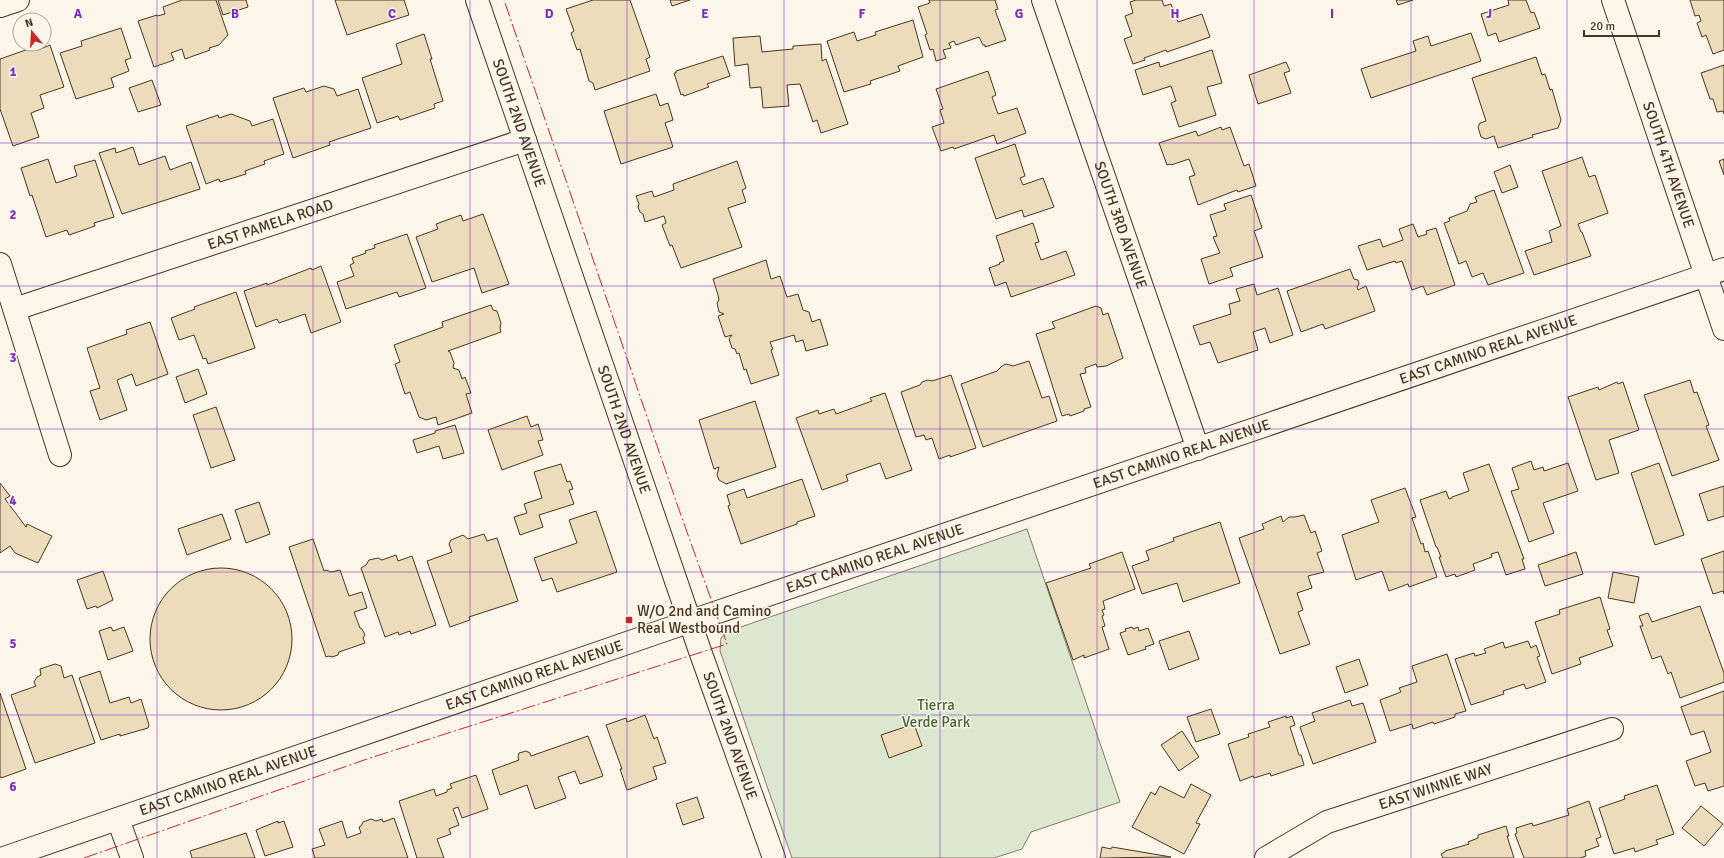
<svg xmlns="http://www.w3.org/2000/svg" width="1724" height="858" font-family="Signika,sans-serif">
<rect width="100%" height="100%" fill="#fbf6e9"/>
<polygon fill="#dce7d0" stroke="#887966" points="1027,529 1120,802 1031,832 1022,849 994,858 792,858 720,651 721,638 729,631"/>
<g fill="#ecdcbc" stroke="#4a3520">
<polygon points="182,0 216,0 228,35 219,45 209,48 210,50 185,59 182,49 171,53 174,60 154,67 138,21 157,15 157,16 165,14 163,7"/>
<polygon points="218,0 246,0 248,7 223,15"/>
<polygon points="335,0 404,0 409,15 347,35"/>
<polygon points="593,0 630,0 650,57 646,59 650,71 595,90 593,83 589,81 580,49 577,50 571,33 574,31 566,9"/>
<polygon points="670,0 690,0 672,6"/>
<polygon points="929,0 995,0 998,9 995,10 1006,40 985,47 985,45 983,45 979,37 956,45 954,41 949,43 951,48 943,50 946,58 936,61 933,49 930,50 925,35 927,34 918,7 930,3"/>
<polygon points="1136,0 1162,0 1164,6 1171,4 1178,22 1202,14 1210,37 1167,52 1166,50 1144,58 1145,60 1133,64 1124,39 1132,36 1125,16 1133,13 1130,2"/>
<polygon points="1396,0 1413,0 1398,5"/>
<polygon points="1508,0 1526,0 1531,13 1534,12 1540,28 1499,42 1496,33 1488,36 1481,14 1509,5"/>
<polygon points="1690,0 1724,0 1724,50 1713,54 1706,35 1702,37 1697,23 1701,21 1699,15 1695,16"/>
<polygon points="913,20 923,57 898,66 900,71 870,81 871,84 844,92 827,41 854,32 857,41 876,35 875,32"/>
<polygon points="121,28 131,58 125,60 129,71 111,78 114,87 76,99 60,53 82,46 81,41"/>
<polygon points="1471,33 1481,61 1371,98 1361,69 1416,51 1413,41 1428,36 1431,46"/>
<polygon points="424,34 432,59 430,59 443,101 434,104 435,108 400,120 398,116 377,123 362,78 402,64 396,44"/>
<polygon points="760,36 762,52 793,49 793,46 821,44 822,61 826,59 848,124 821,133 817,120 813,122 800,84 787,85 789,106 763,108 761,87 750,88 748,64 735,66 733,38"/>
<polygon points="50,45 64,87 40,95 44,108 31,113 39,137 13,146 0,109 0,59 37,46 38,50"/>
<polygon points="1212,50 1222,83 1207,87 1216,115 1179,127 1171,103 1176,101 1171,86 1143,95 1135,70 1159,62 1160,67"/>
<polygon points="723,56 730,76 707,84 709,87 684,96 683,94 681,95 674,73 676,73 676,71"/>
<polygon points="1536,57 1542,75 1545,74 1550,90 1552,89 1561,120 1558,128 1532,135 1533,137 1498,148 1494,136 1486,139 1481,137 1478,127 1480,123 1486,121 1472,78"/>
<polygon points="1286,62 1290,71 1284,73 1291,93 1258,104 1249,75"/>
<polygon points="1724,65 1724,114 1723,111 1717,112 1713,99 1710,99 1701,73"/>
<polygon points="988,71 996,95 992,97 998,114 1017,108 1026,133 997,144 994,135 954,149 953,147 941,151 932,127 944,123 940,110 943,109 936,89"/>
<polygon points="152,80 161,105 138,112 129,88"/>
<polygon points="324,86 334,89 337,96 358,89 371,128 329,142 330,145 293,158 273,98 304,88 306,92"/>
<polygon points="656,94 660,106 668,103 673,120 665,123 673,147 621,164 604,111"/>
<polygon points="231,114 250,121 252,126 273,119 284,154 264,161 265,164 245,171 246,174 220,182 219,179 206,184 186,126 218,115 219,118"/>
<polygon points="1221,127 1222,130 1230,127 1244,166 1249,164 1256,186 1238,192 1237,190 1198,205 1189,177 1195,175 1189,159 1171,165 1170,164 1167,165 1159,143 1196,131 1198,136"/>
<polygon points="1015,144 1025,176 1020,178 1023,185 1043,178 1054,207 1024,217 1022,210 996,219 975,158"/>
<polygon points="133,147 139,165 165,156 170,170 191,162 200,189 122,214 99,153 115,148 116,153"/>
<polygon points="1582,157 1589,177 1595,175 1608,213 1578,224 1581,232 1582,232 1591,256 1534,275 1525,251 1552,242 1549,231 1561,226 1542,171"/>
<polygon points="48,159 56,183 77,176 74,166 95,160 114,217 94,223 95,226 69,235 67,230 46,237 32,195 30,196 21,168"/>
<polygon points="1724,159 1724,175 1719,161"/>
<polygon points="737,161 746,188 742,190 746,202 728,208 742,247 681,268 672,245 670,246 662,225 666,223 664,216 645,222 643,214 640,212 638,207 639,204 636,196 652,191 654,197 674,190 673,184"/>
<polygon points="1510,165 1518,187 1502,193 1494,172"/>
<polygon points="1494,190 1524,273 1488,285 1483,273 1472,277 1466,261 1459,264 1444,223 1450,221 1449,218 1467,211 1470,204 1477,202 1475,197"/>
<polygon points="1251,195 1262,228 1254,231 1263,257 1230,268 1233,276 1209,284 1201,259 1220,253 1213,237 1217,236 1210,215 1226,210 1224,204"/>
<polygon points="483,214 509,284 482,293 474,268 432,282 416,237 438,229 436,224 461,215 463,221"/>
<polygon points="1033,223 1039,242 1035,243 1041,260 1066,251 1075,275 1011,297 1006,282 995,286 989,268 1000,264 999,263 1004,261 996,236"/>
<polygon points="1413,224 1418,237 1427,234 1426,231 1436,228 1455,285 1427,295 1423,286 1412,290 1402,261 1396,263 1395,261 1367,270 1358,246 1380,239 1383,247 1403,240 1399,229"/>
<polygon points="407,234 426,288 399,297 397,292 346,309 337,282 354,276 350,265 354,263 352,258 366,253 365,251 375,248 374,245"/>
<polygon points="766,260 771,279 780,276 787,297 798,294 803,310 809,312 812,322 820,319 828,345 806,351 803,340 796,342 794,335 770,342 773,349 771,350 779,375 751,384 746,369 744,370 739,353 737,354 735,349 732,348 729,339 732,335 725,337 718,316 724,314 719,312 717,303 719,300 718,295 713,279"/>
<polygon points="321,266 341,322 311,333 305,314 279,323 277,319 256,327 244,291 267,283 267,285 311,268 312,270"/>
<polygon points="1350,269 1354,279 1358,280 1359,284 1357,287 1358,290 1366,286 1375,311 1325,329 1323,324 1301,332 1287,291"/>
<polygon points="1254,284 1257,295 1278,288 1293,335 1270,343 1265,328 1253,332 1258,350 1218,363 1210,342 1200,345 1193,326 1231,314 1229,304 1240,301 1236,289"/>
<polygon points="236,292 255,348 208,364 206,358 203,359 194,335 179,340 171,318 195,309 194,307"/>
<polygon points="491,305 493,310 497,311 501,323 500,328 501,332 448,351 450,352 454,363 453,368 459,370 462,379 465,377 471,393 466,394 472,413 438,425 436,417 426,420 419,417 410,392 405,394 395,364 400,362 394,345 443,327 442,322"/>
<polygon points="1096,306 1101,308 1103,315 1108,313 1123,358 1106,366 1097,367 1096,364 1085,368 1086,373 1080,374 1091,407 1084,409 1084,411 1070,416 1069,414 1062,416 1036,334 1055,328 1052,322"/>
<polygon points="150,322 168,374 136,386 132,374 117,380 127,410 100,420 90,391 100,388 87,348 127,334 126,330"/>
<polygon points="1029,361 1042,398 1049,396 1057,421 983,447 961,384 997,371 1002,366 1006,364 1013,366"/>
<polygon points="198,369 207,394 185,403 176,377"/>
<polygon points="951,375 976,448 950,457 950,455 939,459 932,438 926,440 924,435 916,437 901,392 920,385 922,382 928,380 932,381"/>
<polygon points="1690,380 1694,393 1697,392 1709,425 1706,426 1719,460 1672,476 1644,395"/>
<polygon points="1617,382 1618,384 1623,382 1639,430 1609,440 1619,473 1596,480 1568,397 1598,387 1599,390"/>
<polygon points="885,393 912,470 886,479 880,463 846,475 848,481 822,490 796,418 818,410 819,414 834,409 836,414 872,401 870,398"/>
<polygon points="755,401 776,467 726,484 719,480 717,475 719,467 714,469 699,420"/>
<polygon points="216,407 235,460 211,468 193,415"/>
<polygon points="527,416 531,427 538,424 543,440 538,441 543,455 502,470 488,430"/>
<polygon points="455,425 464,453 443,459 439,446 417,453 413,440 435,433 435,431"/>
<polygon points="1531,461 1534,470 1543,467 1544,471 1568,463 1578,491 1543,503 1554,533 1529,542 1511,491 1519,489 1512,468"/>
<polygon points="1659,463 1684,535 1655,545 1631,473"/>
<polygon points="561,464 567,482 570,481 573,489 569,490 574,504 539,515 543,527 520,535 514,517 527,513 524,504 542,498 534,472"/>
<polygon points="1489,464 1524,559 1522,559 1525,569 1506,575 1498,552 1491,554 1492,557 1473,564 1475,570 1456,577 1455,574 1446,577 1439,557 1441,557 1437,547 1436,547 1420,500 1446,491 1449,499 1452,498 1452,497 1469,491 1463,473"/>
<polygon points="802,479 815,516 797,522 797,524 741,544 728,506 730,505 727,495 744,489 747,498"/>
<polygon points="0,483 10,496 5,499 26,527 27,524 52,536 38,563 15,553 10,546 0,553"/>
<polygon points="1724,486 1724,516 1708,521 1699,494"/>
<polygon points="1405,488 1416,517 1412,518 1421,544 1423,543 1425,552 1428,551 1437,577 1409,587 1408,584 1389,591 1382,571 1356,580 1342,535 1379,522 1371,500"/>
<polygon points="259,502 270,534 246,543 235,510"/>
<polygon points="596,511 617,572 557,592 552,578 542,581 534,558 577,543 569,520"/>
<polygon points="222,514 231,539 187,555 178,529"/>
<polygon points="1304,515 1311,533 1315,531 1322,551 1317,553 1324,572 1308,576 1312,588 1297,593 1303,610 1298,612 1310,644 1280,654 1239,538 1264,529 1262,524 1281,516 1283,522 1289,517 1295,517"/>
<polygon points="1220,522 1240,583 1183,602 1177,583 1142,594 1132,566 1149,560 1146,551 1174,541 1173,538"/>
<polygon points="484,534 487,541 497,538 518,601 469,617 470,620 450,627 427,561 452,552 449,544 451,540 463,535 468,539"/>
<polygon points="313,539 324,571 326,570 331,572 340,570 349,596 362,592 367,608 354,612 360,628 362,629 365,635 363,638 365,643 339,652 338,655 332,657 329,656 326,657 289,547"/>
<polygon points="1724,551 1724,594 1723,591 1713,594 1701,559"/>
<polygon points="1122,552 1135,589 1103,601 1105,609 1102,610 1104,615 1102,616 1105,626 1102,627 1109,649 1084,658 1084,655 1073,660 1046,583 1091,568 1089,564"/>
<polygon points="1576,552 1583,574 1545,586 1538,565"/>
<polygon points="396,555 398,561 412,556 436,625 411,634 410,631 399,635 398,632 385,637 361,568 366,565 369,560 378,558 382,560"/>
<circle cx="221" cy="639" r="71"/>
<polygon points="103,571 113,600 97,608 96,606 87,609 77,580"/>
<polygon points="1613,572 1639,577 1634,603 1608,598"/>
<polygon points="1600,597 1610,629 1607,630 1613,646 1579,658 1581,664 1552,674 1535,622 1560,614 1559,610"/>
<polygon points="1700,606 1724,673 1724,682 1680,698 1671,672 1668,674 1661,656 1652,659 1640,626 1643,626 1639,616 1648,613 1652,622"/>
<polygon points="111,627 113,631 124,627 133,651 108,660 99,631"/>
<polygon points="1132,627 1133,629 1138,627 1139,631 1148,628 1154,644 1145,647 1146,649 1128,655 1120,633 1126,631 1125,629"/>
<polygon points="1189,631 1199,659 1169,670 1159,641"/>
<polygon points="1528,641 1531,648 1536,645 1540,656 1537,657 1546,682 1526,689 1524,684 1503,691 1504,694 1471,705 1455,659 1474,653 1475,656 1486,653 1484,649 1503,642 1505,648"/>
<polygon points="1447,654 1466,711 1455,714 1455,717 1434,724 1433,722 1413,729 1412,724 1390,731 1380,700 1401,692 1399,688 1417,682 1412,666"/>
<polygon points="1359,659 1368,685 1345,693 1336,667"/>
<polygon points="55,664 61,666 64,678 72,675 95,743 35,763 11,695 36,686 34,682 37,677 41,675 40,669"/>
<polygon points="100,671 110,703 129,697 131,703 141,699 149,725 148,728 120,736 120,734 101,740 79,678"/>
<polygon points="1724,691 1724,786 1708,791 1705,783 1695,786 1686,761 1711,752 1704,731 1691,735 1681,707"/>
<polygon points="0,693 26,769 1,778 0,776"/>
<polygon points="1350,700 1352,706 1363,703 1376,742 1313,764 1300,727 1315,721 1312,713"/>
<polygon points="1211,709 1220,734 1196,742 1187,717"/>
<polygon points="645,715 654,739 657,737 666,763 653,767 657,779 627,790 620,769 622,769 606,725 626,718 627,722"/>
<polygon points="1286,716 1286,718 1292,716 1295,725 1290,727 1299,755 1301,755 1304,765 1271,776 1270,773 1254,778 1253,776 1240,781 1228,744 1249,737 1248,734 1270,727 1268,722"/>
<polygon points="914,724 922,746 889,758 881,735"/>
<polygon points="1182,731 1199,757 1179,771 1161,745"/>
<polygon points="588,736 603,776 580,784 575,771 558,777 566,798 535,809 527,785 500,795 492,770 519,760 518,757 519,753 526,751 530,753 531,756"/>
<polygon points="476,775 488,809 462,818 458,807 453,809 459,825 449,829 451,834 437,839 444,858 417,858 399,801 434,789 436,796 447,792 447,790 452,788 450,784"/>
<polygon points="1191,784 1211,795 1196,823 1200,824 1184,854 1132,827 1151,792 1155,795 1160,786 1184,798"/>
<polygon points="1657,785 1674,834 1656,840 1658,844 1635,852 1634,848 1614,854 1599,808 1625,799 1624,796"/>
<polygon points="697,797 704,818 683,825 676,804"/>
<polygon points="1589,801 1601,837 1596,839 1599,846 1585,851 1586,856 1580,858 1524,858 1515,834 1517,833 1516,828 1532,823 1533,826 1569,815 1567,809"/>
<polygon points="1701,806 1723,824 1704,846 1682,828"/>
<polygon points="394,818 408,858 315,858 312,849 325,845 319,829 342,821 347,838 361,833 359,827 361,826 363,822 371,819 376,821 382,819 383,822"/>
<polygon points="278,821 278,823 284,821 293,847 265,856 256,830"/>
<polygon points="1506,826 1509,836 1507,836 1514,858 1443,858 1441,854 1445,852 1445,851 1469,844 1468,842 1478,838 1478,835"/>
<polygon points="246,833 255,858 192,858 190,851"/>
<polygon points="1102,847 1111,849 1112,847 1171,857 1100,858"/>
</g>
<g fill="none" stroke-linecap="round" stroke-linejoin="round">
<g stroke="#4a3520" stroke-width="24">
<g id="minor">
<path id="s1" d="M477,0L700,651L774,858"/>
<path id="s2" d="M1043,0L1198,449"/>
<path id="s3" d="M1613,0L1724,329"/>
<polyline points="0,6 18,0"/>
<polyline points="0,264 60,455"/>
<path id="s4" d="M15,309L525,140"/>
<polyline points="118,819 132,858"/>
<path id="s5" d="M4,858L662,631L1724,269"/>
<path id="s6" d="M1266,858L1327,822L1612,729"/>
</g>
</g>
<use href="#minor" stroke="#fbf6e9" stroke-width="22"/>
<polyline stroke="#c62828" stroke-width="1" stroke-dasharray="14 3 2 3" stroke-linecap="butt" points="84,858 370,758 727,644 677,504 504,0"/>
</g>
<path fill="none" stroke="#7b2cbf" stroke-width="1" stroke-opacity="0.55" d="M157,0V858M313,0V858M470,0V858M627,0V858M784,0V858M940,0V858M1097,0V858M1254,0V858M1411,0V858M1567,0V858M0,143H1724M0,286H1724M0,429H1724M0,572H1724M0,715H1724"/>
<rect fill="#c62828" stroke="#fbf6e9" stroke-width="1.5" x="625" y="616" width="8" height="8" rx="2"/>
<g text-anchor="middle" dominant-baseline="central" stroke-width="3" stroke-linejoin="round" paint-order="stroke">
<g font-size="15" fill="#4a3520" stroke="#fbf6e9">
<text stroke="none"><textPath href="#s1" startOffset="130">SOUTH 2ND AVENUE</textPath></text>
<text stroke="none"><textPath href="#s3" startOffset="174">SOUTH 4TH AVENUE</textPath></text>
<text stroke="none"><textPath href="#s4" startOffset="269">EAST PAMELA ROAD</textPath></text>
<text stroke="none"><textPath href="#s2" startOffset="238">SOUTH 3RD AVENUE</textPath></text>
<text stroke="none"><textPath href="#s5" startOffset="1569">EAST CAMINO REAL AVENUE</textPath></text>
<text stroke="none"><textPath href="#s1" startOffset="454">SOUTH 2ND AVENUE</textPath></text>
<text stroke="none"><textPath href="#s5" startOffset="1245">EAST CAMINO REAL AVENUE</textPath></text>
<text stroke="none"><textPath href="#s5" startOffset="921">EAST CAMINO REAL AVENUE</textPath></text>
<text stroke="none"><textPath href="#s5" startOffset="561">EAST CAMINO REAL AVENUE</textPath></text>
<text stroke="none"><textPath href="#s1" startOffset="778">SOUTH 2ND AVENUE</textPath></text>
<text stroke="none"><textPath href="#s5" startOffset="237">EAST CAMINO REAL AVENUE</textPath></text>
<text stroke="none"><textPath href="#s6" startOffset="185">EAST WINNIE WAY</textPath></text>
</g>
<g font-size="15" fill="#4a3520" stroke="#fbf6e9" text-anchor="start">
<text x="637" y="611">W/O 2nd and Camino<tspan x="637" dy="17">Real Westbound</tspan></text>
</g>
<g font-size="15" fill="#436837" stroke="#fbf6e9">
<text x="936" y="705">Tierra<tspan x="936" dy="17">Verde Park</tspan></text>
</g>
</g>
<g font-size="13" text-anchor="middle" font-weight="bold" fill="#7b2cbf" stroke="#fbf6e9" stroke-width="3" stroke-linejoin="round" paint-order="stroke">
<text x="78" y="18">A</text>
<text x="235" y="18">B</text>
<text x="392" y="18">C</text>
<text x="549" y="18">D</text>
<text x="705" y="18">E</text>
<text x="862" y="18">F</text>
<text x="1019" y="18">G</text>
<text x="1175" y="18">H</text>
<text x="1332" y="18">I</text>
<text x="1489" y="18">J</text>
<text x="13" y="76">1</text>
<text x="13" y="219">2</text>
<text x="13" y="362">3</text>
<text x="13" y="505">4</text>
<text x="13" y="648">5</text>
<text x="13" y="791">6</text>
</g>
<g transform="translate(32 32) rotate(342)"><circle r="19" fill="#fbf6e9" stroke="#b4a999"/>
<path d="M0-3L7 15L0 10L-7 15Z" fill="#c62828"/>
<text y="-6" font-size="11" font-weight="bold" text-anchor="middle" fill="#4a3520">N</text>
</g>
<path d="M1584 30v6h75v-6" fill="none" stroke="#4a3520" stroke-width="2"/>
<text x="1590" y="30" font-size="12" fill="#4a3520" stroke="#fbf6e9" stroke-width="3" paint-order="stroke">20 m</text>
</svg>
